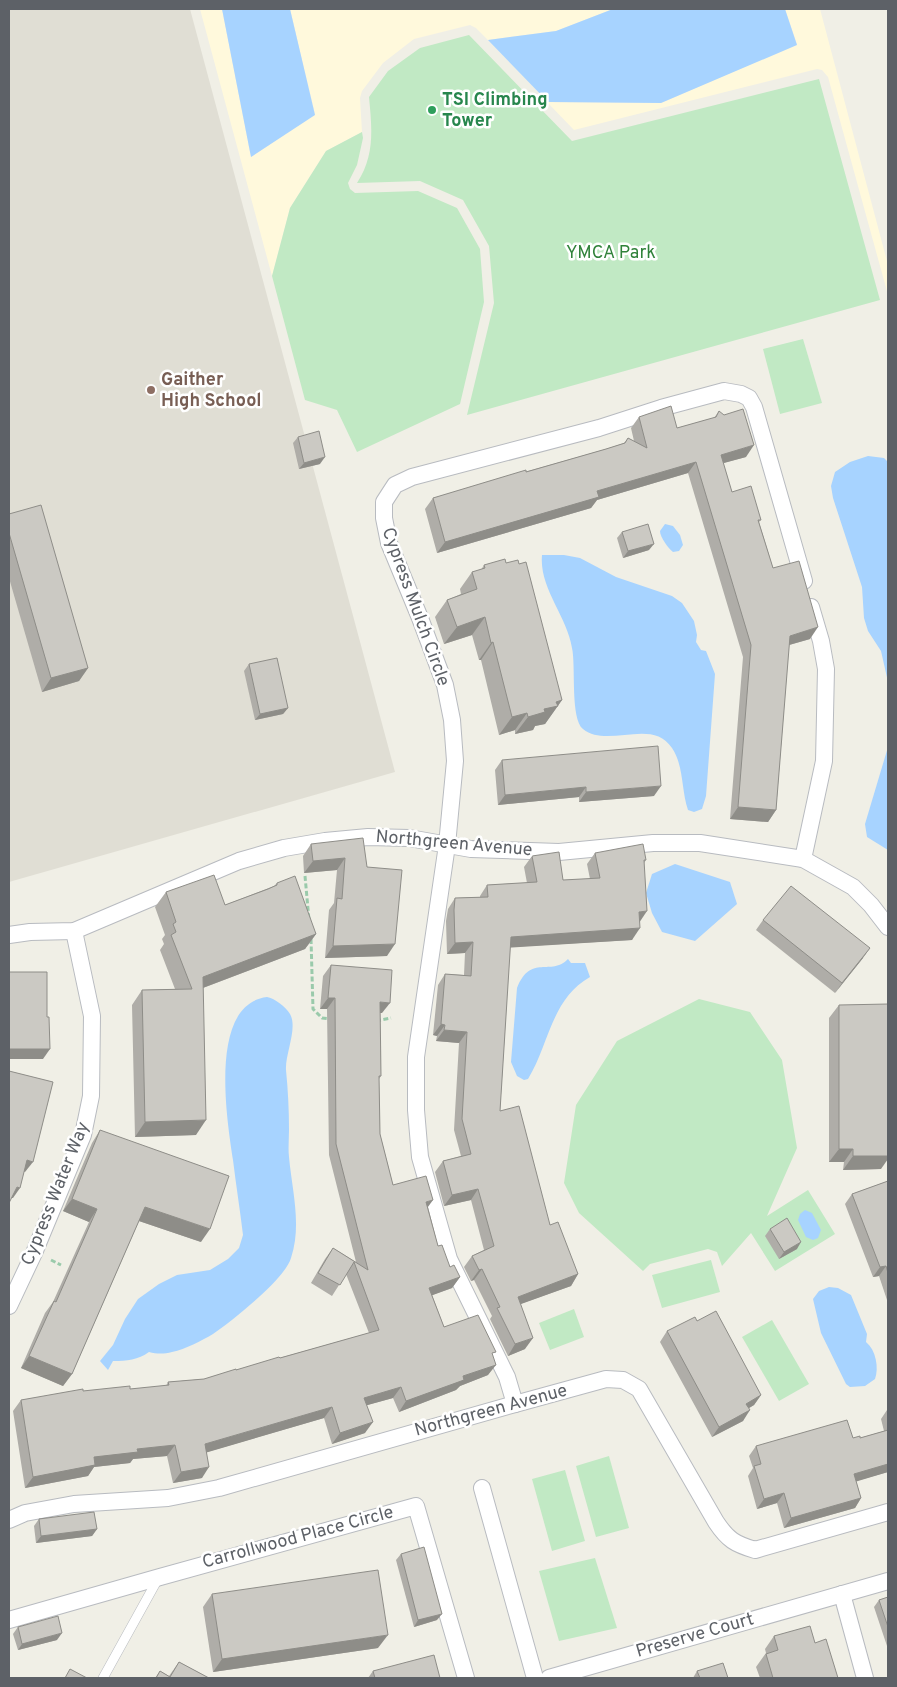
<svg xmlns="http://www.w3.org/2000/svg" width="897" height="1687" font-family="Overpass,sans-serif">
<rect width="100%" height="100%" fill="#f0efe6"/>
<g fill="#fff9dc">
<polygon points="200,9 222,9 251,157 315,114 290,9 613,9 556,31 488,40 476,28 470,25 414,39 383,63 362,91 360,98 362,132 326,151 290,208 272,276"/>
<polygon points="785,9 820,9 888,265 888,295 828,77 822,70 817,69 574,130 547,102 661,103 797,44"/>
</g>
<polygon fill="#e0ded4" points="9,9 190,9 395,772 9,882"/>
<g fill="#c1e9c4">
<path d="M469,35L572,141L819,79L880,300L467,415L494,303L489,246L463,200L420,181L357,183C375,155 372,129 369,97L388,71L420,48Z"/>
<polygon points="362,132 363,138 357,165 348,183 350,189 355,193 418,191 457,208 480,249 484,302 460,404 357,452 337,410 305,400 272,276 290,208 326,151"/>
<polygon points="803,339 822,403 780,414 763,349"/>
<polygon points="699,999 750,1012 782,1060 797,1148 767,1216 808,1190 835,1234 775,1271 751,1233 722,1266 717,1252 708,1249 650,1264 643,1271 579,1213 564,1183 576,1105 617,1041"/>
<polygon points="711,1260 720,1292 662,1308 652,1275"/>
<polygon points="574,1309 584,1337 550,1350 539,1323"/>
<polygon points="772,1320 809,1384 779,1401 742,1337"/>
<polygon points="609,1456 629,1528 596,1537 576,1466"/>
<polygon points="565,1470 585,1541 552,1551 532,1479"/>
<polygon points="595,1558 617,1628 559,1641 539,1571"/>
</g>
<g fill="#a7d3ff">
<polygon points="222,9 290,9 315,115 251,157"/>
<polygon points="613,9 785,9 797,45 661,103 548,102 488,40 556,31"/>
<polygon points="868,456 884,458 888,462 888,682 881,651 868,631 864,618 862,587 833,498 831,486 835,472 850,462"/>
<path d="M665,524L673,526L680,535L683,545L679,551L673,552C668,548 660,537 660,531Z"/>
<path d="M542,555H564L580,558L616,577L672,596L682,603L694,621L697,635L696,642L701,650L706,651L715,674L706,796L702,809L694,812L688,810C681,789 684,766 672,748C652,717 608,749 583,729C570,719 576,665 572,648C567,616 539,588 542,555Z"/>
<polygon points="888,747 888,850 867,837 865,824"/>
<polygon points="675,864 730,882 737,904 695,941 662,932 652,913 646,893 652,874"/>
<path d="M568,959L571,963H585L590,977C551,999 549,1045 528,1079L524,1080L517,1076L511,1062L517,988C531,953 551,977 568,959Z"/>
<path d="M267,997C274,998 286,1007 290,1014C298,1028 285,1054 286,1070C288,1090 289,1110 289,1130C289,1139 288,1148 289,1157C292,1190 302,1225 291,1258C285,1279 232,1321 213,1334C201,1341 186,1349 172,1352C164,1354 157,1354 149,1352C138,1360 127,1361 113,1361L108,1370L100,1361L113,1345L125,1319L138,1299L159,1284L177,1275L210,1270L228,1259L239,1248L243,1235C240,1210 236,1185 233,1160C227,1120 208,1004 267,997Z"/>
<polygon points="805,1210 812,1213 821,1230 818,1238 813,1240 806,1237 798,1220 800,1214"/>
<path d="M829,1287L838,1288L851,1295L867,1334L866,1342C876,1350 879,1368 875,1379L865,1386L850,1387L846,1384L821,1333L813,1299L819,1291Z"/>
</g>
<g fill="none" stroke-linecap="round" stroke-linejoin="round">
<g stroke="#b8bbc0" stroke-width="10">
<polyline id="lane" points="103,1678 159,1577"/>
</g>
<g stroke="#b8bbc0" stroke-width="18">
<g id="street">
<polyline points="803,859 824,761 826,669 821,641 811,607"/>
<polyline points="9,935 30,932 74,931 239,861 284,848 325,841 368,837 409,838 471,849 559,852 653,843 700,843 803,859 853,887 871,905 888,927"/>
<polyline points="9,1306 34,1253 83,1135 91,1096 92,1016 74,931"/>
<polyline points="515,1404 507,1377 449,1259 420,1157 416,1110 416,1057 447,845 455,761 452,720 445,685 420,618 389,543 384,518 384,502 395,485 412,477 599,428 661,408 724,391 741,394 749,398 754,407 804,581"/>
<polyline points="482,1488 535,1678"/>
<path d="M9,1520L25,1513L74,1504L168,1498L219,1488L515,1404L606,1379L623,1380L639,1389L716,1522C728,1540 735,1544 755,1550L888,1512"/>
<polyline points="842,1594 865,1678"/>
<polyline points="9,1620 160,1577 416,1506 466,1678"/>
<polyline points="549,1678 888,1581"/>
</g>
</g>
<g stroke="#9acaab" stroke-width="3" stroke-dasharray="5 2.5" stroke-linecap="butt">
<polyline points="305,876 309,920"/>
<polyline points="311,939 313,1009 322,1018 330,1019"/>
<polyline points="376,1021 391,1018"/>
<polyline points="51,1260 61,1265"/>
</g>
<use href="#lane" stroke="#fff" stroke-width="9"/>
<use href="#street" stroke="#fff" stroke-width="16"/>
</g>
<g fill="#afada8">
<polygon points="719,411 746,457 723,463 732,492 761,520 759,522 773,568 810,639 789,645 776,810 768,822 730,819 743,657 688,473 597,500 591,508 437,553 425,509 433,498 606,449 624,443 628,438 634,441 631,428 639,417 677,428 714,418"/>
<polygon points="298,437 320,464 299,469 293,443"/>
<polygon points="9,514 88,668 79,681 42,692 9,578"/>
<polygon points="622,532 649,550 623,558 617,538"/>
<polygon points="484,565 562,700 545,724 535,726 533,730 515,734 515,730 499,735 481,660 479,660 472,635 444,644 435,617 447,600 461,594 460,589 472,572 481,570"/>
<polygon points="249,664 288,708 283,714 255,720 244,671"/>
<polygon points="502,760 654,796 579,802 579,797 498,805 495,770"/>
<polygon points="311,844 367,867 387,956 325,958 329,910 334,903 337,870 304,873 303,856"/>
<polygon points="595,853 646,860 644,863 639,922 632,940 510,947 500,1111 550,1225 578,1274 571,1286 520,1304 525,1349 508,1356 490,1319 492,1316 474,1280 471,1281 464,1267 472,1256 484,1250 471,1200 444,1206 435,1172 443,1161 461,1156 454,1130 459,1043 436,1041 437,1036 433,1035 438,985 445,974 464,975 465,953 447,954 446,921 448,909 455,898 480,897 480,896 487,885 527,883 524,867 532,856 563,880 590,879 587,864"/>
<polygon points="277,883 316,934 305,949 203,988 196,1135 135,1137 132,1005 142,990 175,989 160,950 164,944 162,939 165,935 155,907 166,892 225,905 274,886"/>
<polygon points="763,920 863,958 835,993 756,930"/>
<polygon points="331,965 382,1013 380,1013 381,1076 379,1079 380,1134 393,1185 428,1207 438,1246 450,1267 460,1277 452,1288 432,1295 444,1327 493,1356 488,1375 460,1386 456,1390 399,1412 393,1398 367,1405 365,1433 332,1444 324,1418 207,1452 202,1478 173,1483 167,1456 133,1459 130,1463 94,1467 88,1476 25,1488 13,1411 21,1400 83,1391 130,1389 166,1386 168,1382 204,1379 369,1333 346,1274 332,1296 311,1283 325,1259 333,1248 356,1262 329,1155 327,1009 320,1009 323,976"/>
<polygon points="839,1005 881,1169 843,1170 844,1162 829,1162 829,1018"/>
<polygon points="100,1130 201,1242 139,1221 72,1374 63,1386 21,1368 45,1313 53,1302 89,1222 63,1211 92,1143"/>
<polygon points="888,1181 888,1303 879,1276 873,1277 845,1204 852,1194"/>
<polygon points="770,1229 797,1249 779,1259 765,1236"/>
<polygon points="697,1321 761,1395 754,1405 749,1408 743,1421 712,1437 660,1342 667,1331"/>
<polygon points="887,1410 888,1410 888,1472 856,1481 861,1498 855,1508 784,1528 777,1503 757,1509 748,1476 753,1468 749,1456 756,1446 860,1438 884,1431 881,1419"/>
<polygon points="39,1519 97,1529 92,1536 36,1543 34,1526"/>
<polygon points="401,1554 437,1620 414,1627 396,1560"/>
<polygon points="212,1594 378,1648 213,1672 203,1607"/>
<polygon points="888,1597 888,1649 874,1607 879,1600"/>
<polygon points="18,1627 57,1640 18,1650 13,1634"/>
<polygon points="774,1636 815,1643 838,1678 760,1678 756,1667 766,1653 765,1649"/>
<polygon points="179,1662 209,1678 155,1678 160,1671 169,1676"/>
<polygon points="373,1671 440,1678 368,1678"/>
<polygon points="697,1671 728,1678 693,1678"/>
</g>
<g fill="#8e8d88">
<polygon points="754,445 746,457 713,466 721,455"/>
<polygon points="325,457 320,464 299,469 304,463"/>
<polygon points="696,462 688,473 597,500 591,508 437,553 445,542 597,491"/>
<polygon points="654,544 649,550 623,558 628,551"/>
<polygon points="485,617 472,635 444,644 457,627"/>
<polygon points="818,627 810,639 782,647 790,636"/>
<polygon points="493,642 481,660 479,660 491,643"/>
<polygon points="88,668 79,681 42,692 51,678"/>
<polygon points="562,700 545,724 535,726 533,730 515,734 528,717 544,709 556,702"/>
<polygon points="288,708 283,714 255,720 260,714"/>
<polygon points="527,713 515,730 499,735 512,717"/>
<polygon points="661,786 654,796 579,802 586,792"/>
<polygon points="586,787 579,797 498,805 505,795"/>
<polygon points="738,807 776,810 768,822 730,819"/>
<polygon points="345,858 337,870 304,873 313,861"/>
<polygon points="647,911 639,923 639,912"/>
<polygon points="640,928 632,940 503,948 511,937"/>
<polygon points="316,934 305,949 192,992 203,977"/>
<polygon points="473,942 465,953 447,954 455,943"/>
<polygon points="395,944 387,956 325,958 333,946"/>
<polygon points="870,948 863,958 835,993 842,983"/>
<polygon points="328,998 335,998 327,1009 320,1009"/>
<polygon points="380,1002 390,1003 382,1013 372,1013"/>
<polygon points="441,1024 445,1025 437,1036 433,1035"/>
<polygon points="444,1030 467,1032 459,1043 436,1041"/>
<polygon points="9,1049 50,1049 43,1059 9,1059"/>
<polygon points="206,1120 196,1135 135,1137 145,1122"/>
<polygon points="839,1149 853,1149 844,1162 829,1162"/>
<polygon points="853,1156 888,1156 888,1159 881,1169 843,1170"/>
<polygon points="27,1160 33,1162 25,1172 20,1170"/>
<polygon points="17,1187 20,1188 13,1198 10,1198"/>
<polygon points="478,1189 471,1200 444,1206 452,1195"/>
<polygon points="72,1199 97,1209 89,1222 63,1211"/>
<polygon points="433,1200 425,1211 426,1202"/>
<polygon points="145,1207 210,1229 201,1242 136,1220"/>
<polygon points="801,1242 797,1249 779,1259 784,1252"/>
<polygon points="886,1266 879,1276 873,1277 880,1267"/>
<polygon points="482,1269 474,1280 471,1281 479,1270"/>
<polygon points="578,1274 571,1286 510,1308 518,1297"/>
<polygon points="460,1277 452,1288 422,1299 429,1288"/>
<polygon points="533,1338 525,1349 508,1356 515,1344"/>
<polygon points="29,1356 72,1374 63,1386 21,1368"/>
<polygon points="496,1365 488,1375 460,1386 456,1390 399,1412 406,1401 463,1376"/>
<polygon points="401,1387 393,1398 357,1408 364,1398"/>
<polygon points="761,1395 754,1405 739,1414 746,1404"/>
<polygon points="332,1407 324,1418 198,1455 205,1444"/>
<polygon points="750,1410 743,1421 712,1437 719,1427"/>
<polygon points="373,1422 365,1433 332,1444 340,1433"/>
<polygon points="175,1445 167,1456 133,1459 130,1463 94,1467 88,1476 25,1488 33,1477 94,1457 137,1449"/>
<polygon points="888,1464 888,1472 848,1484 854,1474"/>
<polygon points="209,1467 202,1478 173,1483 181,1472"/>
<polygon points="784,1493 777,1503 757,1509 764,1499"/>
<polygon points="861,1498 855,1508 784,1528 791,1518"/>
<polygon points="97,1529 92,1536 36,1543 41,1536"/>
<polygon points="442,1614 437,1620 414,1627 418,1620"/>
<polygon points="62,1633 57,1640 18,1650 22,1644"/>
<polygon points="388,1635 378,1648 213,1672 222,1659"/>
</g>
<g fill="#cbc9c3" stroke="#8e8d88">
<polygon points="671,406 677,428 716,417 719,411 724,415 743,409 754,445 721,455 732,492 751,486 761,520 758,520 773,568 799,561 818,627 790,636 776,810 738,807 751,645 696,462 597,491 599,497 445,542 433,498 526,470 526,472 606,449 625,443 628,438 647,448 639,417"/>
<polygon points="319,431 325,457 304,463 298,437"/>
<polygon points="41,505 88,668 51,678 9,533 9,514"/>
<polygon points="648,524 654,544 628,551 622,532"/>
<polygon points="505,559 506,563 518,560 519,564 526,562 562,700 556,702 558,706 544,709 545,712 528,717 527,713 512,717 493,642 491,643 485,617 457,627 447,600 477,589 472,572 485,568 484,565"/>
<polygon points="277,658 288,708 260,714 249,664"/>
<polygon points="658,746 661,786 586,792 586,787 505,795 502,760"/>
<polygon points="363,838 367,867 402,870 395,944 333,946 337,898 342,899 345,858 313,861 311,844"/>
<polygon points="643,844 646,860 644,860 647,911 639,912 640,928 511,937 500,1111 519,1106 550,1225 558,1222 578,1274 518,1297 533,1338 515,1344 497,1308 500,1307 482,1269 479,1270 472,1256 494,1246 478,1189 452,1195 443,1161 471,1154 462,1119 467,1032 444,1030 445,1025 441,1024 445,974 471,976 473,942 455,943 454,910 455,898 488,897 487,885 537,882 532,856 559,852 563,880 600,878 595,853"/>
<polygon points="214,875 225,905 268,889 277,885 277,883 295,876 316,934 203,977 206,1120 145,1122 142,990 192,989 171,935 176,932 173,924 176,922 166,892"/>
<polygon points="791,886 870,948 842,983 763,920"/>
<polygon points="331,965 392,970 390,1003 380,1002 381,1076 379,1076 380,1134 393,1185 426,1176 433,1200 426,1202 438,1246 442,1245 450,1267 454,1265 460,1277 429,1288 444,1327 478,1315 496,1352 492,1353 496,1365 463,1376 464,1380 406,1401 401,1387 364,1398 373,1422 340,1433 332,1407 205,1444 209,1467 181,1472 175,1445 137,1449 138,1452 94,1457 95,1465 33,1477 21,1400 83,1389 83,1391 130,1386 130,1389 169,1385 168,1382 204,1379 236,1369 236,1370 279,1357 280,1358 379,1330 354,1262 340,1285 318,1273 333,1248 368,1270 336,1144 335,998 328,998"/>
<polygon points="9,972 47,972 47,1017 49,1017 50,1049 9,1049"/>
<polygon points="888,1004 888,1156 853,1156 853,1149 839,1149 839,1005"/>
<polygon points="9,1071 53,1082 33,1162 27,1160 20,1188 17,1187 9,1203"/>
<polygon points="100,1130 229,1176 210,1229 145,1207 72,1374 29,1356 54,1301 56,1302 97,1209 72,1199"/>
<polygon points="888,1181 888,1273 886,1266 880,1267 852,1194"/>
<polygon points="787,1218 801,1242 784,1252 770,1229"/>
<polygon points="716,1311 761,1395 746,1404 750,1410 719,1427 667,1331 695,1317 697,1321"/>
<polygon points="847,1420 853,1438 860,1436 860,1438 888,1430 888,1464 854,1474 861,1498 791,1518 784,1493 764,1499 754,1466 761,1464 756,1446"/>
<polygon points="94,1512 97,1529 41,1536 39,1519"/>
<polygon points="424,1547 442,1614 418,1620 401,1554"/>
<polygon points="378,1570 388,1635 222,1659 212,1594"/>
<polygon points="888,1597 888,1627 879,1600"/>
<polygon points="58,1616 62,1633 22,1644 18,1627"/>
<polygon points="810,1626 815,1643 826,1639 838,1678 773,1678 766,1654 778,1650 774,1636"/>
<polygon points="434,1655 440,1678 375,1678 373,1671"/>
<polygon points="179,1662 209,1678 156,1678 160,1671 170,1677"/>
<polygon points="723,1663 728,1678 700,1678 697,1671"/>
<polygon points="70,1669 87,1678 65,1678"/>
</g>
<circle fill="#2e9e5b" stroke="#fff" stroke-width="2" cx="432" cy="110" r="5"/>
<circle fill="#8d6e63" stroke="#fff" stroke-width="2" cx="151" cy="390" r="5"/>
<g text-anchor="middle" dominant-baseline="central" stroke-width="5" stroke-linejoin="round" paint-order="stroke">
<g font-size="18" font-weight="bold" fill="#27864d" stroke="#fff" text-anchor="start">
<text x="442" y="100">TSI Climbing<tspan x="442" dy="21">Tower</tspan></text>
</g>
<g font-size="18" fill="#30823a" stroke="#fff">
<text x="611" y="253">YMCA Park</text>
</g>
<g font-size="18" font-weight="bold" fill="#785e54" stroke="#fff" text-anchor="start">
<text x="161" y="380">Gaither<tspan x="161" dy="21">High School</tspan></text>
</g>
<g font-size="18" fill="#5d6167" stroke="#fff">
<text transform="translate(415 607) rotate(70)">Cypress Mulch Circle</text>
<text transform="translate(454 844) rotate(5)">Northgreen Avenue</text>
<text transform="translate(56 1194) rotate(-68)">Cypress Water Way</text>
<text transform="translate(491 1411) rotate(-15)">Northgreen Avenue</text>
<text transform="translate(298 1538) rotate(-15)">Carrollwood Place Circle</text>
<text transform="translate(695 1636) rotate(-16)">Preserve Court</text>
</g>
</g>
<rect width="897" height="1687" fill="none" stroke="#5d6167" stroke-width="20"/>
</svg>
